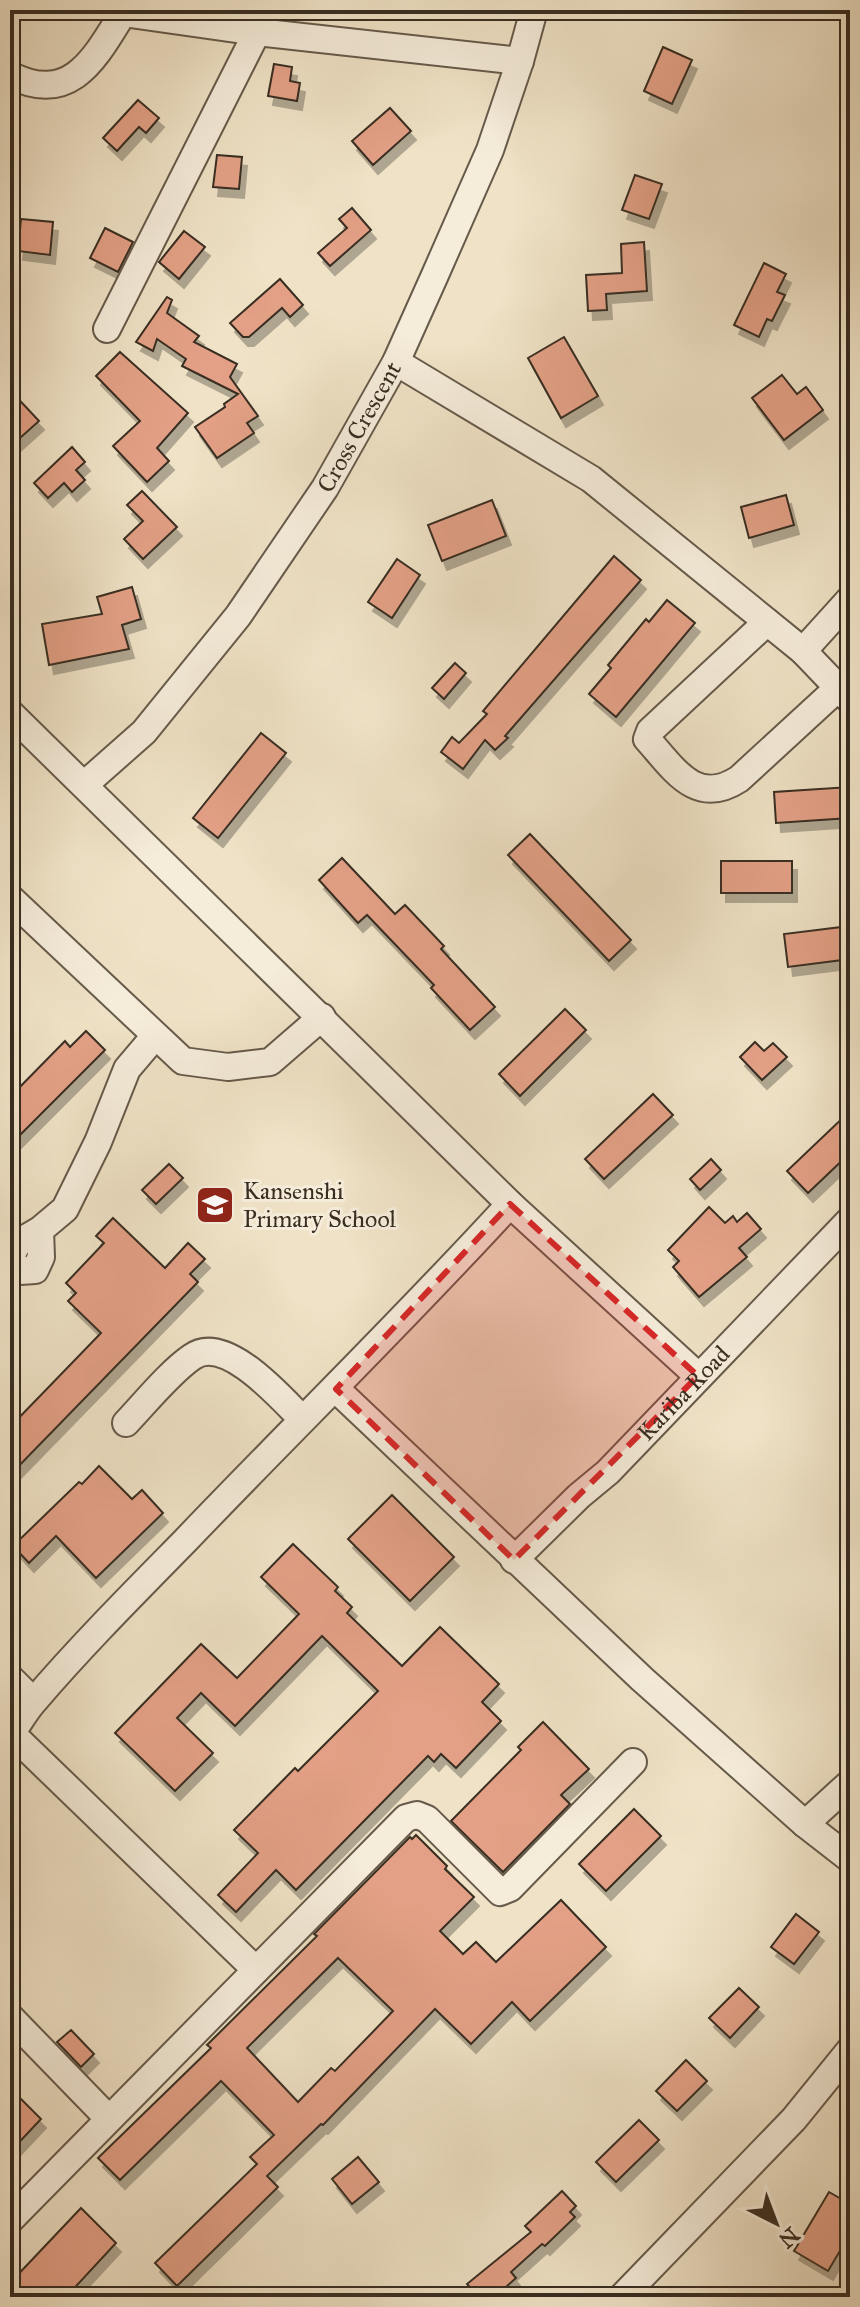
<svg xmlns="http://www.w3.org/2000/svg" width="860" height="2307" font-family="'IM FELL Great Primer',serif">
<defs>
<filter id="shadow"><feDropShadow dx="5" dy="9" stdDeviation="0" flood-color="#0004"/></filter>
</defs>
<rect width="100%" height="100%" fill="#efe2c6"/>
<filter id="stains"><feTurbulence type="fractalNoise" baseFrequency=".0025" numOctaves="4"/><feColorMatrix values="0 0 0 0 .2 0 0 0 0 .09 0 0 0 0 .02 0 0 0 .5 -.17"/></filter>
<radialGradient id="worn" r=".72"><stop offset=".6" stop-color="#630" stop-opacity="0"/><stop offset="1" stop-color="#630" stop-opacity=".3"/></radialGradient>
<g fill="#e3a086" stroke="#382d21" stroke-width="2" fill-rule="evenodd" filter="url(#shadow)">
<polygon points="663,47 692,60 672,104 644,91"/>
<polygon points="274,64 292,67 290,81 300,83 297,101 268,96"/>
<polygon points="138,100 159,118 146,133 139,127 117,151 103,138"/>
<polygon points="390,108 411,131 373,165 352,141"/>
<polygon points="217,155 242,157 239,189 213,187"/>
<polygon points="635,175 662,184 649,219 622,210"/>
<polygon points="352,208 371,230 330,266 318,253 347,228 339,219"/>
<polygon points="21,219 53,222 50,255 18,251"/>
<polygon points="105,228 133,242 118,272 90,258"/>
<polygon points="184,231 205,247 179,279 159,262"/>
<polygon points="644,242 647,291 606,294 607,310 588,311 586,275 622,273 621,244"/>
<polygon points="764,263 786,274 777,292 785,295 772,321 767,319 759,337 734,325"/>
<polygon points="280,279 303,305 290,317 282,308 249,337 243,337 230,323"/>
<polygon points="167,297 172,300 167,313 199,336 194,342 237,364 230,377 258,416 247,423 254,433 217,458 195,427 225,407 224,404 238,394 182,366 186,359 157,339 153,351 136,342"/>
<polygon points="564,337 598,396 561,418 528,358"/>
<polygon points="120,352 188,413 157,448 169,461 147,482 113,446 140,421 96,376"/>
<polygon points="782,375 797,394 806,387 823,410 784,440 752,398"/>
<polygon points="10,390 39,421 10,447"/>
<polygon points="72,447 85,462 76,470 85,480 72,492 64,483 48,498 34,483"/>
<polygon points="142,491 177,527 143,559 124,539 143,521 127,505"/>
<polygon points="786,495 794,525 749,538 741,507"/>
<polygon points="492,500 506,536 442,561 428,525"/>
<polygon points="614,556 641,580 505,736 508,738 495,750 485,740 463,769 441,752 452,737 459,743 487,714 483,711"/>
<polygon points="397,559 420,575 392,618 368,602"/>
<polygon points="132,587 141,619 122,625 129,649 49,665 42,624 102,614 97,597"/>
<polygon points="667,600 695,623 616,717 589,694 611,668 608,665 646,619 649,622"/>
<polygon points="455,663 466,673 444,699 432,688"/>
<polygon points="261,733 286,753 218,838 193,818"/>
<polygon points="850,787 850,818 776,823 774,792"/>
<polygon points="530,834 631,940 609,961 508,855"/>
<polygon points="342,858 395,914 405,905 444,946 441,949 495,1007 470,1030 431,988 434,985 367,915 358,923 319,880"/>
<rect x="721" y="861" width="71" height="32"/>
<polygon points="850,926 850,959 788,967 784,934"/>
<polygon points="565,1009 586,1030 520,1096 499,1074"/>
<polygon points="86,1031 105,1050 10,1145 10,1097 65,1041 70,1047"/>
<polygon points="755,1042 764,1051 773,1043 787,1057 762,1080 740,1057"/>
<polygon points="653,1094 673,1115 604,1179 585,1159"/>
<polygon points="850,1111 850,1153 808,1193 787,1171"/>
<polygon points="711,1159 721,1170 700,1190 690,1179"/>
<polygon points="169,1164 183,1178 156,1204 142,1190"/>
<polygon points="709,1207 725,1223 733,1216 737,1222 747,1213 761,1229 739,1248 747,1257 699,1297 673,1267 679,1261 668,1250"/>
<polygon points="113,1218 165,1268 188,1243 205,1259 190,1274 198,1282 10,1475 10,1427 101,1333 68,1301 76,1293 66,1283 104,1243 96,1236"/>
<polygon points="99,1466 132,1499 142,1490 163,1513 96,1578 56,1536 29,1563 13,1546 79,1482 82,1484"/>
<polygon points="392,1495 454,1557 410,1601 348,1539"/>
<polygon points="293,1544 338,1587 335,1591 352,1607 347,1613 402,1666 440,1627 499,1684 482,1702 501,1721 456,1768 441,1754 434,1762 428,1756 296,1890 276,1870 236,1912 218,1895 258,1853 234,1830 295,1768 298,1771 378,1691 322,1636 235,1726 201,1693 177,1718 213,1753 175,1791 115,1733 201,1644 237,1678 299,1614 261,1577"/>
<polygon points="543,1722 589,1769 561,1795 570,1804 503,1872 451,1821 521,1750 518,1747"/>
<polygon points="634,1809 661,1836 606,1891 579,1864"/>
<path d="M416,1835L447,1866L445,1869L474,1897L440,1931L463,1954L476,1942L496,1962L561,1900L606,1947L530,2021L512,2002L471,2044L435,2009L323,2125L321,2124L267,2176L278,2187L177,2286L155,2263L257,2164L250,2157L274,2135L221,2081L120,2180L98,2158L211,2048L207,2045L317,1936L314,1934L410,1837L412,1839ZM338,1958L393,2011L335,2071L331,2068L298,2102L247,2048Z"/>
<polygon points="796,1914 819,1932 794,1964 771,1947"/>
<polygon points="739,1988 759,2007 730,2038 709,2018"/>
<polygon points="71,2030 94,2054 81,2067 57,2042"/>
<polygon points="686,2060 707,2081 677,2111 656,2091"/>
<polygon points="10,2088 41,2119 10,2152"/>
<polygon points="639,2120 659,2140 616,2182 596,2162"/>
<polygon points="358,2157 379,2182 352,2204 332,2179"/>
<polygon points="562,2191 576,2206 570,2212 575,2217 545,2246 542,2244 511,2272 516,2278 495,2297 479,2297 467,2284 531,2232 525,2226"/>
<polygon points="829,2192 850,2204 850,2234 828,2271 794,2251"/>
<polygon points="81,2208 116,2243 66,2297 10,2297 10,2283"/>
</g>
<g fill="none" stroke-linecap="round" stroke-linejoin="round">
<g stroke="#665a4a" stroke-width="30">
<g id="minor">
<polyline points="121,10 123,13 257,32 520,61"/>
<path d="M10,75C71,106 95,58 123,13"/>
<polyline points="107,329 257,32"/>
<polyline points="396,362 591,479 803,651 850,700"/>
<path d="M767,622L650,731L647,739C674,769 696,807 739,779L838,688"/>
<polyline points="803,651 850,599"/>
<polyline points="10,713 510,1204 698,1376"/>
<path id="s1" d="M84,785L144,732L238,616L325,488L396,362L435,275L490,150L520,61L534,10"/>
<polyline points="10,898 183,1061 228,1067 270,1062 322,1017"/>
<polyline points="40,1230 41,1257 35,1270 20,1271 10,1257 18,1243 40,1230 65,1209 98,1142 127,1069 155,1036"/>
<polyline points="336,1389 642,1679 805,1824 850,1859"/>
<path d="M126,1423C145,1403 170,1372 192,1357C225,1333 281,1398 302,1419"/>
<path id="s2" d="M514,1560L579,1496L608,1472L850,1220"/>
<polyline points="10,1678 33,1701"/>
<polyline points="11,1733 256,1970"/>
<path d="M10,1735C19,1723 25,1711 35,1700C82,1645 134,1593 185,1541C293,1428 404,1320 510,1204"/>
<polyline points="805,1824 850,1783"/>
<polyline points="10,2017 109,2119"/>
<polyline points="10,2220 406,1818 417,1815 427,1819 500,1892 510,1888 633,1762"/>
<polyline points="622,2297 794,2119 850,2050"/>
</g>
</g>
<use href="#minor" stroke="#f5ecda" stroke-width="26"/>
</g>
<path fill="#d62828" fill-opacity="0.2" stroke="#d62828" stroke-width="6" stroke-dasharray="16 10" stroke-linejoin="round" d="M510,1204L698,1376L514,1560L336,1389Z"/>
<defs>
<g id="school-square" transform="scale(2)"><rect x="-9" y="-9" width="18" height="18" rx="4" fill="#8f2418" stroke="#f5ecda"/><path d="M0-5L7-2L0 1L-7-2ZM-4 1L0 2.5L4 1V4Q0 6-4 4Z" fill="#fff"/></g>
</defs>
<g fill-rule="evenodd">
<use href="#school-square" x="215" y="1205"/>
</g>
<g text-anchor="middle" dominant-baseline="central" stroke-width="6" stroke-linejoin="round" paint-order="stroke">
<g font-size="24" fill="#382d21" stroke="#f5ecda">
<text stroke="none"><textPath href="#s1" startOffset="454">Cross Crescent</textPath></text>
<text stroke="none"><textPath href="#s2" startOffset="238">Kariba Road</textPath></text>
</g>
<g font-size="24" fill="#382d21" stroke="#f5ecda" text-anchor="start">
<text x="243" y="1191">Kansenshi<tspan x="243" dy="28">Primary School</tspan></text>
</g>
</g>
<rect width="860" height="2307" fill="none" stroke="#efe2c6" stroke-width="40"/>
<rect x="12" y="12" width="836" height="2283" fill="none" stroke="#382d21" stroke-width="4"/>
<rect x="20" y="20" width="820" height="2267" fill="none" stroke="#382d21" stroke-width="2"/>
<g transform="translate(776 2223) rotate(138)" stroke="#f5ecda" stroke-width="6" paint-order="stroke">
<path d="M0-6L14 30L0 20L-14 30Z" fill="#382d21"/>
<text y="-12" font-size="22" font-weight="bold" text-anchor="middle" fill="#382d21">N</text>
</g>
<rect width="100%" height="100%" filter="url(#stains)"/>
<rect width="100%" height="100%" fill="url(#worn)"/>
</svg>
